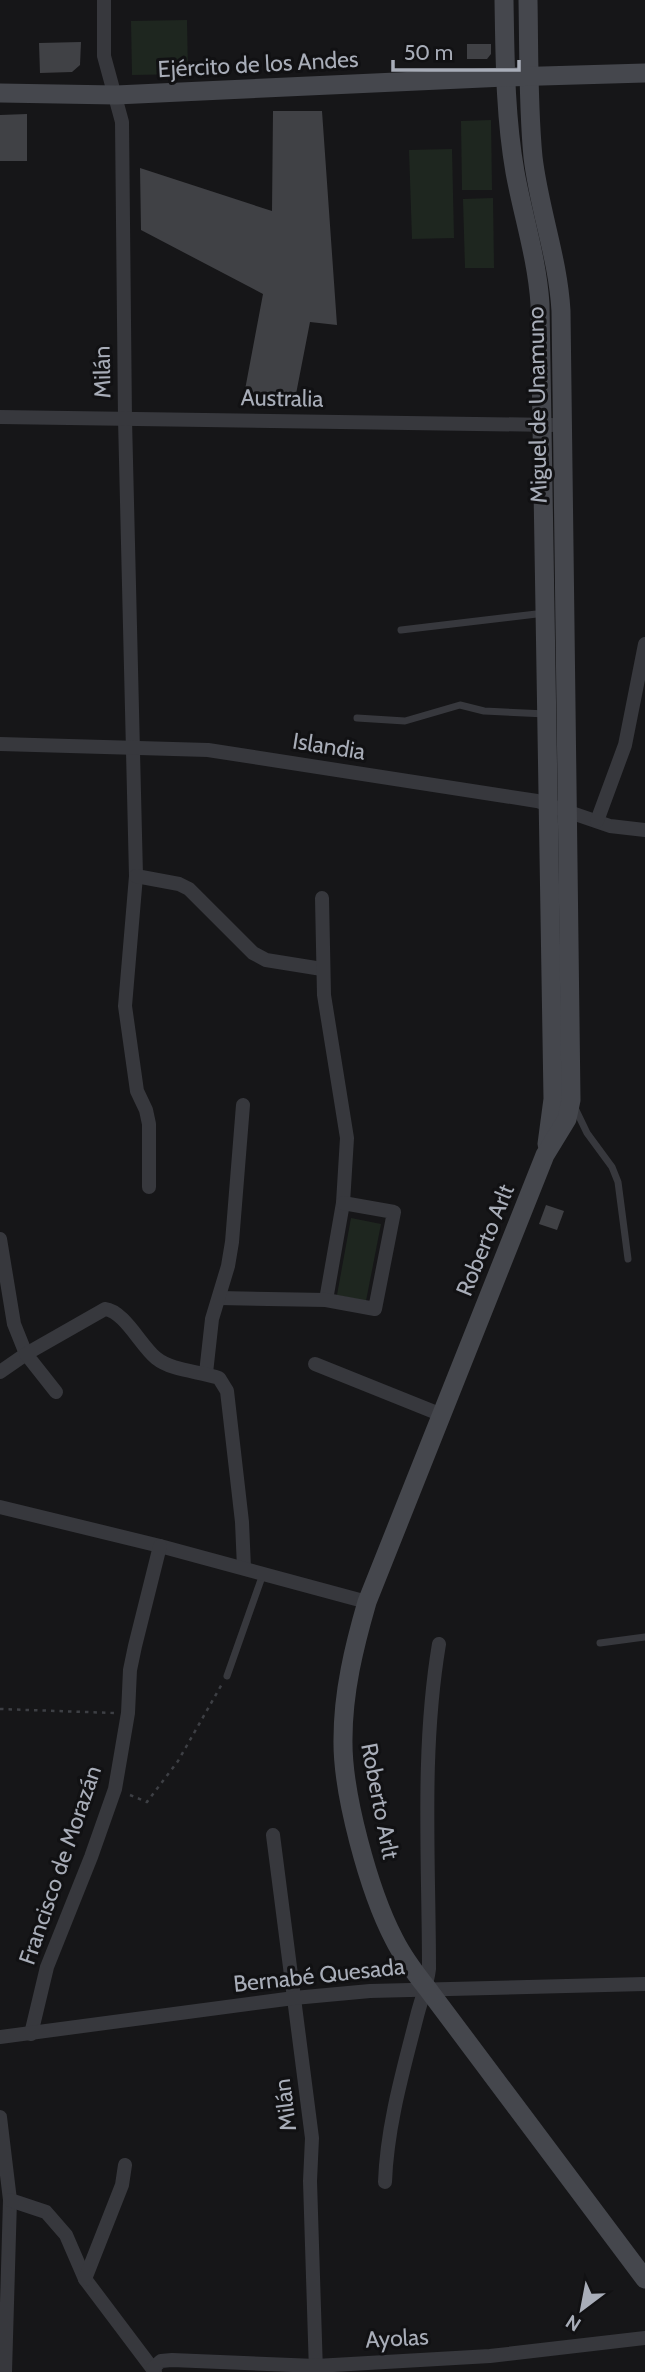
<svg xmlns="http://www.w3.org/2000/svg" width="645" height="2372" font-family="Cabin,sans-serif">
<rect width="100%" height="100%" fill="#161618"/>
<g fill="#1e261f">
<polygon points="187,20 188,74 132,75 131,21"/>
<polygon points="491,120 492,190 462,190 461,121"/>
<polygon points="452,149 454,238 412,239 409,150"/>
<polygon points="493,198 494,268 465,268 463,199"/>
<polygon points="351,1218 381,1224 366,1301 337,1295"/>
</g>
<g fill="#404145">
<polygon points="81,42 80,65 72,72 40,73 39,43"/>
<polygon points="467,44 491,44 491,54 487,59 467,59"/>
<polygon points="273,111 322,111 337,325 310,322 296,394 244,395 263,294 141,230 140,168 272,211"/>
<polygon points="27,114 27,161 0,161 0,115"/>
<polygon points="546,1205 564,1211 557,1230 539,1224"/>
</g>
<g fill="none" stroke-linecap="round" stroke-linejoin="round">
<g stroke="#3d3f44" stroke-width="2.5" stroke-dasharray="3.5 5" stroke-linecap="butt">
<polyline points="0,1709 114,1713"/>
<polyline points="130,1795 147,1802 178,1761 222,1684"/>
</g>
<g stroke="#37383d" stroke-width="7">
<polyline points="401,630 545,613"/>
<polyline points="357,718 405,721 460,705 484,711 546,714"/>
<polyline points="575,1108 587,1133 612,1167 618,1182 628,1259"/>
<polyline points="600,1643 645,1637"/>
<polyline points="227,1676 263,1574"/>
</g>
<g stroke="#37383d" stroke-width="14">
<polyline points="104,0 104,56 122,122 125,419 136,876 125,1006 137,1091 146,1110 149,1124 149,1187"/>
<polyline points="0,417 552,425"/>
<polyline points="0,744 208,750 537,801 610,826 645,830"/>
<polyline points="597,821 625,745 645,644"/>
<polyline points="136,876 179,884 189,889 253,953 266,960 322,969"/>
<polyline points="322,898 324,995 347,1138 343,1203 326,1300"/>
<polyline points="0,1239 14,1324 26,1354 0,1372"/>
<polyline points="219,1298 326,1300 375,1309 394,1212 343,1203"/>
<polyline points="315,1364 442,1415"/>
<polyline points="206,1373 212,1319 228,1266 232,1242 243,1105"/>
<path d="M56,1392L26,1354L105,1309C124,1311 141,1346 156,1358C172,1371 199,1371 219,1378L227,1391L242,1522L244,1568"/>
<polyline points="0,1507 160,1546 367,1602"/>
<polyline points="273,1835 312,2138 310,2181 316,2372"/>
<polyline points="31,2034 47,1967 91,1857 115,1789 128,1713 130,1670 135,1646 160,1546"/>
<polyline points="0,2037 294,1998 370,1991 645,1984"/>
<polyline points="0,2117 10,2200 5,2372"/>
<path d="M385,2182C387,2126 403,2071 417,2016C421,2000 427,1986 429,1969C429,1861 421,1751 439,1644"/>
<polyline points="10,2200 46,2212 66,2235 85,2279 155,2372"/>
<polyline points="85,2279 122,2185 125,2165"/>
<polyline points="153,2368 161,2361 172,2360 316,2366 490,2356 645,2338"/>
</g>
<g stroke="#45474d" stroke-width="19">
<path d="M504,0C505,57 505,115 515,172C523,216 537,258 540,304L553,1099L547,1144"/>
<path d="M528,0C529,52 528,105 533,157C539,209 558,258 561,311L571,1100L567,1119L545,1155L367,1602C354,1647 343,1692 343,1739C342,1793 369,1891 394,1939C403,1957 415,1973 427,1988L645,2279"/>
<polyline points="0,93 116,95 505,77 645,73"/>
</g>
</g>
<g text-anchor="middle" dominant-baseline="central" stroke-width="6" stroke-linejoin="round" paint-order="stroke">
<g font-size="23" fill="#a8adb8" stroke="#111113">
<text transform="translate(258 64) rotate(-3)">Ejército de los Andes</text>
<text transform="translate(102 372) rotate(-91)">Milán</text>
<text transform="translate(282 398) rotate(1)">Australia</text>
<text transform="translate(537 405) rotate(-91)">Miguel de Unamuno</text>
<text transform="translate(329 746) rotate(9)">Islandia</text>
<text transform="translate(485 1240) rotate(-68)">Roberto Arlt</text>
<text transform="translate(380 1801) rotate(79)">Roberto Arlt</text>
<text transform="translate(60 1865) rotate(-71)">Francisco de Morazán</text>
<text transform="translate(319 1975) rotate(-6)">Bernabé Quesada</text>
<text transform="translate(285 2105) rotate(-97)">Milán</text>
<text transform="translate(397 2338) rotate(-3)">Ayolas</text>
</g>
</g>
<g transform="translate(582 2309) rotate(212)" stroke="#111113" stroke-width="5" paint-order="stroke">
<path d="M0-5L12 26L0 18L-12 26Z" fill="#a8adb8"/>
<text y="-10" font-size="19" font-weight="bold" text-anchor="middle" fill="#a8adb8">N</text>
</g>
<path d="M393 60v10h126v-10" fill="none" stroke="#a8adb8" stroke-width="3.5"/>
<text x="404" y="60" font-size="21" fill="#a8adb8" stroke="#111113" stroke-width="5" paint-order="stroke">50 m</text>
</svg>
